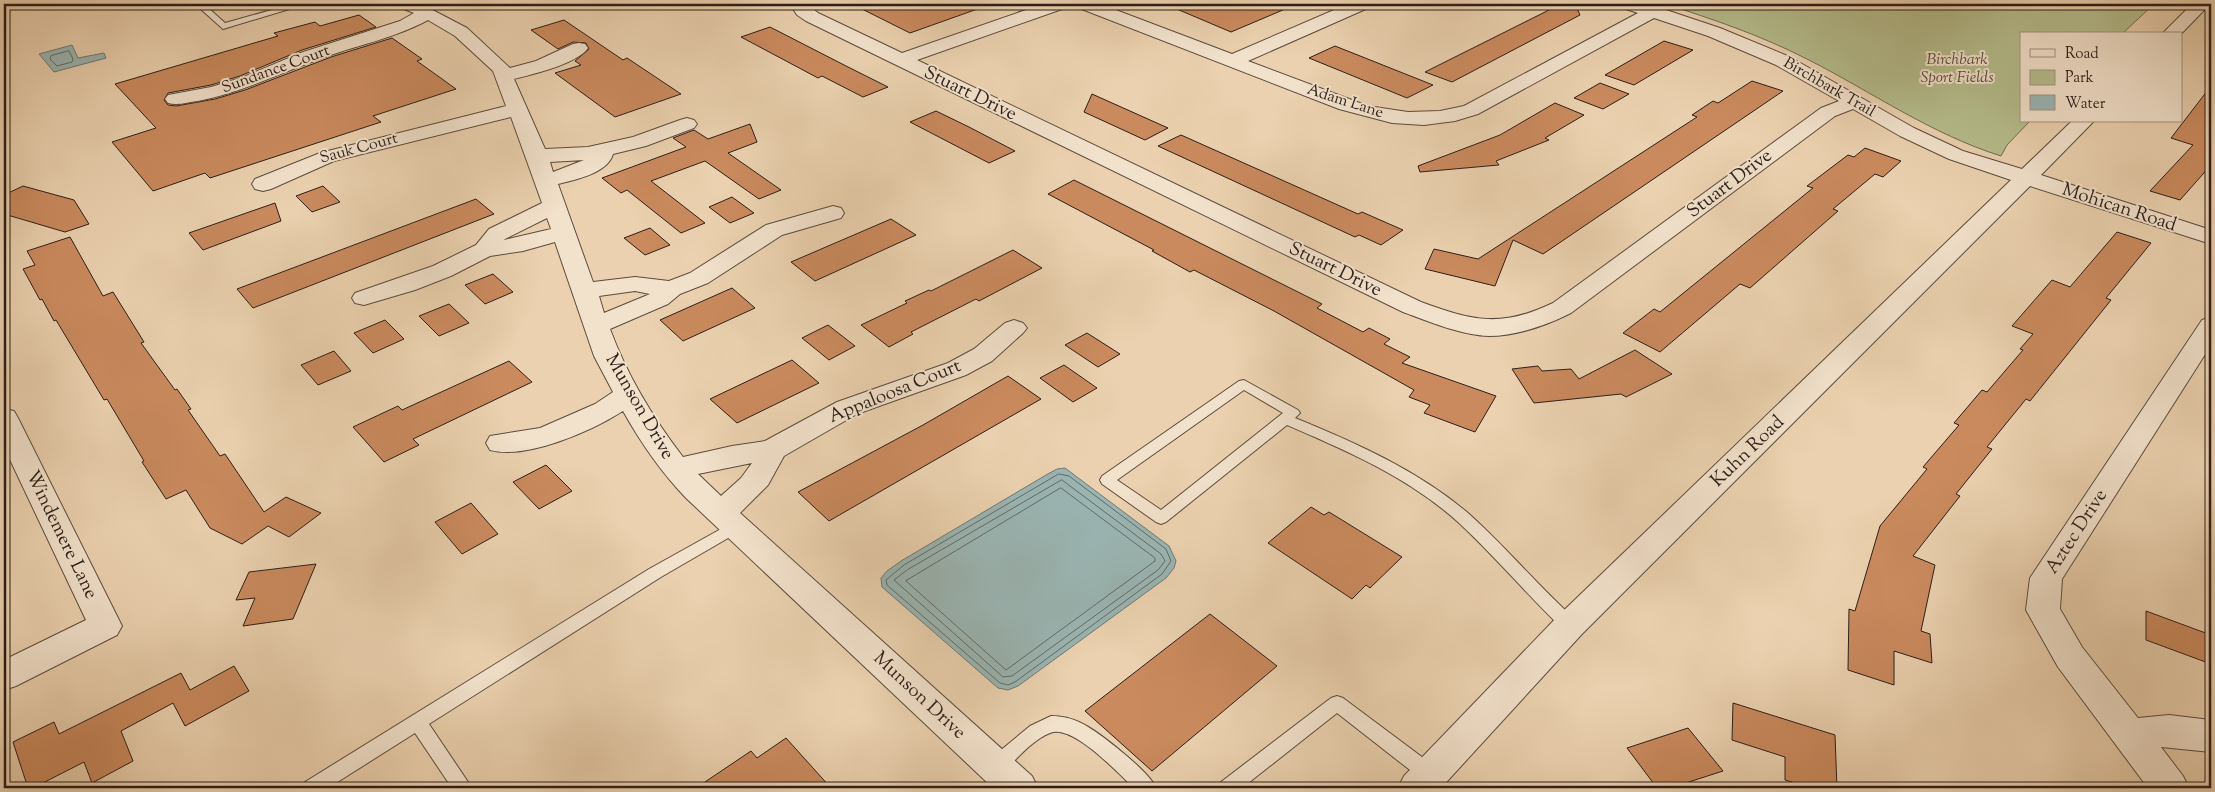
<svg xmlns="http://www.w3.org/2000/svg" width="2215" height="792" font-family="'Sorts Mill Goudy',serif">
<rect width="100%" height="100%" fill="#ebd1af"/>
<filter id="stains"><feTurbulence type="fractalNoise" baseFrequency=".004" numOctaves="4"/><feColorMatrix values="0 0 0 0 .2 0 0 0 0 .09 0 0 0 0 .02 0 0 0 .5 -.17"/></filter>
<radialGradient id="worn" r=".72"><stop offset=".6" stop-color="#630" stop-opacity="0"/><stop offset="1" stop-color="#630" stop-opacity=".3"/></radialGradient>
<path fill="#b5bc8c" stroke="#706d52" d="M1665,4H2154L2122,34H2021V121H2030L2007,145L2001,156C1931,134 1872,92 1807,59C1762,36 1713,19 1665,4Z"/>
<g fill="#9ab5b3" stroke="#6e7975">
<polygon points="72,45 78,58 104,53 106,58 54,72 39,54"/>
<polygon points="1065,468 1169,546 1176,561 1174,568 1166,578 1018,686 1008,690 998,688 882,587 881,578 887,571 901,561 1046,475 1057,469"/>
</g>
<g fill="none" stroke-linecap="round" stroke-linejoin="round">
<g stroke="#636a66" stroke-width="1">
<polygon points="69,51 73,59 72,62 57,66 50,59 51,56"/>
<polygon points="1059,474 1069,476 1166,549 1171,561 1162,574 1015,682 1008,685 1000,683 887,585 886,580 904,565"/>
<polygon points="1062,480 1161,554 1165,561 1158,570 1012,676 1003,677 894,580 907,570"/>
<polygon points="1061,488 1155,558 1155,561 1006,670 906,581"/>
</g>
</g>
<g fill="#ca8a5e" stroke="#2c1e19">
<polygon points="852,4 982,4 983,7 910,33"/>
<polygon points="1165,4 1297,4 1231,32"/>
<polygon points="1561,4 1575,4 1580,15 1452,82 1425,72"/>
<polygon points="359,15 376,27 302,50 240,76 211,85 168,93 164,100 168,105 176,106 215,99 245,90 331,57 392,38 422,59 417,61 456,89 373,116 381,122 210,178 205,173 153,191 112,142 156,128 115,84 278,36 274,33 315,22 320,26"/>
<polygon points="564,20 623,60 627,58 681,94 615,117 555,73 581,65 575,61 589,49 586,43 573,42 558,49 531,30"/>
<polygon points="770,27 848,67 888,87 863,97 822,76 818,78 741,37"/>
<polygon points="1664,41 1693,50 1634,85 1605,75"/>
<polygon points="1335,46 1433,85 1407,98 1309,58"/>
<polygon points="1752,81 1783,91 1543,254 1513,240 1495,286 1425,269 1434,249 1478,259 1697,117 1692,115 1713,101 1718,103"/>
<polygon points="1600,83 1629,94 1603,109 1574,98"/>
<polygon points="2211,86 2211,165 2180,200 2150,191 2193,145 2171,138"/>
<polygon points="1092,94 1168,128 1145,140 1084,112"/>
<polygon points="1555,103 1584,115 1545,138 1549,140 1496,161 1499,165 1420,172 1418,166 1500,135"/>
<polygon points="936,111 969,127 1015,151 989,163 910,122"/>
<polygon points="750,124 757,142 728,153 781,190 759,199 705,161 651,181 705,223 681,233 627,190 621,193 602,178 686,147 673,138 694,130 708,139"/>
<polygon points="1181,135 1358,214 1362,212 1403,230 1381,245 1359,235 1355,237 1158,146"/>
<polygon points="1865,148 1901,161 1883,177 1875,174 1833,209 1838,211 1750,288 1740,284 1660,352 1623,333 1654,309 1660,312 1813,188 1807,186 1848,155 1854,157"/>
<polygon points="1074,180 1322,304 1317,308 1363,332 1369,328 1390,339 1384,344 1410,357 1402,363 1496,396 1475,432 1424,413 1430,405 1409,397 1414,390 1274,311 1194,270 1190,272 1152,251 1154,250 1048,194"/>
<polygon points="23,186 74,200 89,224 65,232 4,214 4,195"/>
<polygon points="323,186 340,202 312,212 296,196"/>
<polygon points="732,197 754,213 730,223 709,207"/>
<polygon points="476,199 494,214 253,308 237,289"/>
<polygon points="275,203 281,221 203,250 189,233"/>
<polygon points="891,219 916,235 815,281 791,262"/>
<polygon points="650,228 670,245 645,255 624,238"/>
<polygon points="2117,232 2151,243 2106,298 2111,300 2030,401 2026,399 1987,447 1992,449 1956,494 1960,496 1913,556 1935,565 1921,631 1930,634 1932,663 1894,651 1894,685 1848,670 1849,609 1855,611 1880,526 1927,469 1923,467 1959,425 1954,423 1982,390 1987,392 2023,350 2020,349 2033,334 2012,326 2052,280 2070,287"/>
<polygon points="70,237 103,296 113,292 144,342 141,343 175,390 177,389 191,409 188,410 220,456 225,454 264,512 286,497 321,513 289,537 268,526 242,544 210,528 186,490 166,499 142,462 144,461 107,399 104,400 56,320 54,321 42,299 40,300 23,269 35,265 27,251"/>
<polygon points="1013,250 1042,268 979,301 976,299 911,332 913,334 889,347 861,325 907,303 905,301 929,290 931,291"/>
<polygon points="493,274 513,292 485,304 465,285"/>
<polygon points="732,288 755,308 683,341 660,320"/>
<polygon points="449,304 469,323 439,336 419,316"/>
<polygon points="385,320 404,339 373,353 354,333"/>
<polygon points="828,325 855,346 829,360 802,338"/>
<polygon points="1087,333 1120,354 1098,367 1065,345"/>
<polygon points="1635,350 1672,374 1626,397 1621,394 1534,403 1512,369 1538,366 1542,371 1571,369 1579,379"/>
<polygon points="334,351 351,371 318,385 301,365"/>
<polygon points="792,360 819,383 737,423 710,399"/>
<polygon points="509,361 532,382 413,439 419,445 384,462 353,427 398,406 402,410"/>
<polygon points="1064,365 1097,388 1073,402 1040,378"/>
<polygon points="1008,376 1041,399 829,521 798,492 923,425"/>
<polygon points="546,465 572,491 539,509 513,482"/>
<polygon points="471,503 498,534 462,554 435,522"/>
<polygon points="1311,507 1324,515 1329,512 1402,557 1370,588 1366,585 1352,599 1268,543"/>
<polygon points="316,564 293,619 243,626 255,598 236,600 249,572"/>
<polygon points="2146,611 2211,635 2211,664 2146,640"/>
<polygon points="1210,614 1277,666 1152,771 1085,711"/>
<polygon points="234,666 249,691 185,726 173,703 121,731 133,761 92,783 84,762 33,788 28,788 13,742 54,722 59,734 181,673 190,690"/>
<polygon points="1733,703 1835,735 1837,788 1812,788 1785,780 1785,757 1732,740"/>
<polygon points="1688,728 1723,771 1670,788 1657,788 1627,748"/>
<polygon points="786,738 831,788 696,788 751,751 757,758"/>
</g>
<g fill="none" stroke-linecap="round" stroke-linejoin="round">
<g stroke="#5c4b3e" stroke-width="2">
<g id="service">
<polygon points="195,4 204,4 225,23 293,4 306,4 223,29"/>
<path d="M1244,380L1298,410L1300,413L1295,418C1356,443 1417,470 1468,513C1506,547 1538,586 1576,620L1578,625L1576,630L1570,632L1564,630C1527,595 1495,556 1458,522C1408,477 1347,451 1287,425L1166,522L1161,524L1156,522L1102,484L1100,480L1102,476L1239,381ZM1244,390L1283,413L1161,510L1117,480Z"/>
<polygon points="737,520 742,522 745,526 742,530 661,577 429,724 472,788 452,788 415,733 328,788 303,788 305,782 649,569"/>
<polygon points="1337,696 1343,698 1438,769 1440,775 1438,781 1431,783 1424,781 1337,713 1242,788 1219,788 1221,782 1331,698"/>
<path d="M1051,716C1062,716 1071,718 1081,723C1098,731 1150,772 1156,788H1134C1119,774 1072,723 1050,733C1032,740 1017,759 1003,772L996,774L989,772L987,766L989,760L1030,726Z"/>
</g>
</g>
<g stroke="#5c4b3e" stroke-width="2">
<g id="minor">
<path d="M399,4H421L467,28L510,68L536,61L573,44L579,43L585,44L588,48C577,64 533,74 514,79L545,149L588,147L633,137L680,120L687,118L694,120L697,124L694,128L646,146L613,154C608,173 575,180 558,184L593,282L635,277L669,281L690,273L766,225L833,206L841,208L844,213L841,218L782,235L708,283L680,294L668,304L610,329C627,375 653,418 683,457L732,446L765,441L837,402L948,363L974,349L1005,323L1014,320L1023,323L1027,328L1023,333L992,361L966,375L857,414L784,456L768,485L740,513L1032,776L1038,788H993L686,498C661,472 641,443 623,411C592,431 526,460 490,450L486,443L490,436L540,428L595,404L613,392L594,356L555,242L523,251L490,256L451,276L415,290L364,305L355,303L352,298L355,293L433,266L476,245L489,229L542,203L511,117L334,161L271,189L263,191L255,189L252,184L255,179L320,153L506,106L493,71L455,36L428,20C393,39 353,46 317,60C275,75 243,92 198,101C188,102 178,106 168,103L165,99L168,95L211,87L241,78L303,52L400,21L414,13L401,8ZM584,160L553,172L550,162ZM547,218L551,229L504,240L505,239ZM635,291L650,294L604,313L599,296ZM752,463L741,478L721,496L698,474Z"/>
<path d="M790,4H807L818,13L902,53L1043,4H1067L1065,8L917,60L1421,302C1473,321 1501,328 1553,303L1821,108L1839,101L1776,65L1708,36L1654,18L1478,114L1455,121L1424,125L1392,123L1339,109L1079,8L1077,4H1100L1232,54L1348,4H1370L1368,8L1248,61L1368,106L1408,112L1440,111L1464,106L1638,13L1623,8L1621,4L1654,6L1720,28L1790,57L1914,128L1963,151L2022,169L2072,121H2094L2041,175L2211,230V244L2030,186L1582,634L1441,788H1398L1404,776L1558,616L2011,180L1949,159L1900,136L1853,109L1835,116L1571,313C1547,325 1516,336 1489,336C1461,335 1430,322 1403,312L806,21L797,15Z"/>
<polygon points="2192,4 2210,4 2181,34 2162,34"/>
<polygon points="2211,317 2211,345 2062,579 2060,609 2082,647 2138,718 2169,715 2211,720 2211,752 2161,747 2183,776 2189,788 2148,788 2058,667 2026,610 2030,578 2202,320"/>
<polygon points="4,409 14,411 18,418 122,626 117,635 16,686 4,690 4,660 86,620 4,447"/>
</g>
</g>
<use href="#service" fill="#f2e1cb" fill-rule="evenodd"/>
<use href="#minor" fill="#f2e1cb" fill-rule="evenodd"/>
</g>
<g text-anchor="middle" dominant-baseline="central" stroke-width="4" stroke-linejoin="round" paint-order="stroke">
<g font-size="16" font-style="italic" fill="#554d3c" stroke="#f2e1cb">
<text x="1957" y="60">Birchbark<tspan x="1957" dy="18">Sport Fields</tspan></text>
</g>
<g font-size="16" fill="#2c1e19" stroke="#f2e1cb">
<text transform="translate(276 70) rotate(-20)">Sundance Court</text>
<text transform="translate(1829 88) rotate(30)">Birchbark Trail</text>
<text transform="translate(1345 102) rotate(18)">Adam Lane</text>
<text transform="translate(359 149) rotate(-15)">Sauk Court</text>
</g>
<g font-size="19" fill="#2c1e19" stroke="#f2e1cb">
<text transform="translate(970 94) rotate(26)">Stuart Drive</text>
<text transform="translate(1730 184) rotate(-37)">Stuart Drive</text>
<text transform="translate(2119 208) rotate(18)">Mohican Road</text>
<text transform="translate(1335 270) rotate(26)">Stuart Drive</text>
<text transform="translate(895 392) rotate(-22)">Appaloosa Court</text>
<text transform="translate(639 407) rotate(60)">Munson Drive</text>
<text transform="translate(1748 452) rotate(-44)">Kuhn Road</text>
<text transform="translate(2077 532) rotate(-57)">Aztec Drive</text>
<text transform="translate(61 535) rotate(64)">Windemere Lane</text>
<text transform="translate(919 696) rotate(43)">Munson Drive</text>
</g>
</g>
<rect width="2215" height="792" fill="none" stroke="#ebd1af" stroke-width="20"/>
<rect x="5" y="5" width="2205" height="782" fill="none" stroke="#2c1e19" stroke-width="2.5"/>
<rect x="10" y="10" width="2195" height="772" fill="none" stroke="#2c1e19"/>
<rect x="2020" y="32" width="162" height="90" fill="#f2e1cb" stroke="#a39384"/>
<rect x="2030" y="49" width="25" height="8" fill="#f2e1cb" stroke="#a39384"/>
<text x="2065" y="58" font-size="15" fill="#2c1e19">Road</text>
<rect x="2030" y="70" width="25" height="15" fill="#b5bc8c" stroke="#a39384"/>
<text x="2065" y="82" font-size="15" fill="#2c1e19">Park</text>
<rect x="2030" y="95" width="25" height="15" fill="#9ab5b3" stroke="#a39384"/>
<text x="2065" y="108" font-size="15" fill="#2c1e19">Water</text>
<rect width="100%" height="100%" filter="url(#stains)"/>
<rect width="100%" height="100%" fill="url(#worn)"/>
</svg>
